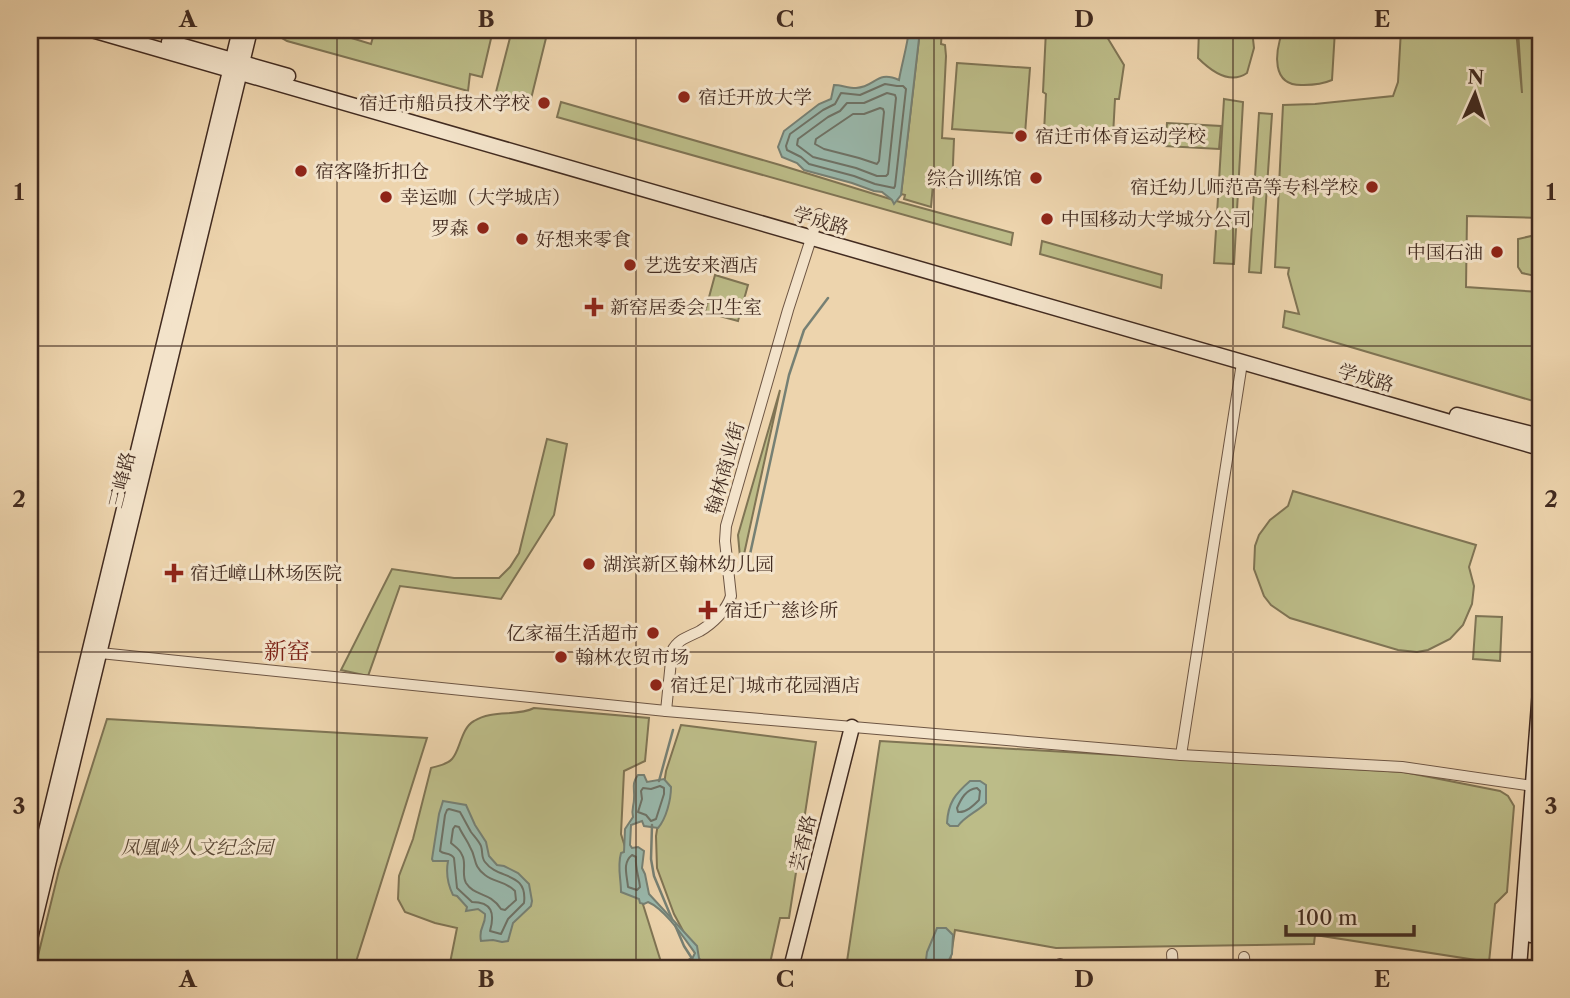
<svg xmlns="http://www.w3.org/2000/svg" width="1570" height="998" font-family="'Libre Caslon Text','Noto Serif SC',serif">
<rect width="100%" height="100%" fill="#edd4ad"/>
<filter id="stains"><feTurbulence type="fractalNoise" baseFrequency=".00286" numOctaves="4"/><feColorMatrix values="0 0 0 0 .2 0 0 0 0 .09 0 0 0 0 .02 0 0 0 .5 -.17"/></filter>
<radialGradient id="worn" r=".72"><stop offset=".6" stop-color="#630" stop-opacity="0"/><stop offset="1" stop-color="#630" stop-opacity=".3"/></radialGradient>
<g fill="#bcbc88" stroke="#7f7454" stroke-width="2">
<polygon points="272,30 325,30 371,44 375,30 493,30 482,77 470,74 468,91 287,41 275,34"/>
<polygon points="512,30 546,30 547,34 530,103 526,105 497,97 496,92"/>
<polygon points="920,30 942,30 941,44 945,45 946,56 942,138 954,139 952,188 933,184 931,207 904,199 905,195 901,194"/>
<polygon points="1046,30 1107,30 1107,37 1124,65 1119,99 1115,99 1113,136 1044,132 1046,94 1043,92"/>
<path d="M1199,30H1252L1254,48L1247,73C1230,85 1211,71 1198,58Z"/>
<path d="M1283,30H1335L1332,80C1323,84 1314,85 1304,85C1270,87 1275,52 1283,30Z"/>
<polygon points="1401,30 1516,30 1522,93 1518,30 1540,30 1540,218 1467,216 1466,287 1540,292 1540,403 1283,327 1285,311 1299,314 1288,274 1289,268 1275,267 1283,105 1315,104 1393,96 1398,82"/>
<polygon points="957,63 1030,68 1025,134 952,129"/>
<polygon points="1224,99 1243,102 1234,264 1214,263"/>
<polygon points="561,102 780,165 900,202 1013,233 1011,245 557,117"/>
<polygon points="1259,113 1272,114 1261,273 1249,272"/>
<polygon points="1167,123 1221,126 1219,149 1165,146"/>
<polygon points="1540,234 1540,277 1522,273 1518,267 1518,239"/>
<polygon points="1042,241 1162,275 1161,288 1040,254"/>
<polygon points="715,275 748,285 738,321 705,312"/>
<polygon points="780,390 741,568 738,535"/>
<polygon points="547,439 567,444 554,515 501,599 400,586 368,676 341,670 392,569 454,578 499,578 510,567 519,553"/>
<polygon points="1293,491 1476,545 1469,567 1474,586 1472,604 1463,625 1450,639 1428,650 1417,652 1398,650 1290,618 1271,605 1264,596 1254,569 1255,546 1259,535 1270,520 1288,506"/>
<polygon points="1476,616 1502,617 1500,661 1473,659"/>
<path d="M534,708L649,718L645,761L624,771L621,834L661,962L656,968H449L457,928L435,923L405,912L398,899L399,876L413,839L431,768C437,766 447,765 452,759C460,751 461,728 474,721C493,709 517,717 534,708Z"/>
<polygon points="107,719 427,738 354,968 35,968 59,870"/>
<polygon points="681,725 816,742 789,918 780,918 769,968 703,968 674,914 657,868 656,836 666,771"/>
<polygon points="880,741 1404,772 1500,791 1508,796 1514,806 1507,892 1495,904 1489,962 1315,935 1314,944 1056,948 955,930 949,968 846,968"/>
</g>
<g fill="#99b8ac" stroke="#768074" stroke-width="2">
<path d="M909,30H920L901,195L894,204L892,200L882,192L874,191L852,183L804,170L797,163L782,157L778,147L784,131L819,104L831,99L834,85C841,85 848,88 856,88C876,87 876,70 899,80C902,63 907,47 909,30Z"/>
<path d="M638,775H644L647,782L664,779L671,787C671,800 666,819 658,828L644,826L642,821L631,825L630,845L632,848L638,847L644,851L642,868L645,874L649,894L697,946L699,958L706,968H675L693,957L695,953C684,938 665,909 648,902L644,904L640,903L639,899L621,892C621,878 617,867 621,853L624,852L625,829L633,817C631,809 634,806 634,799C635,789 631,784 638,775Z"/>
<path d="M970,781H980L986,785V803C977,812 965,816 958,826H950L947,823C948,803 955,794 970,781Z"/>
<path d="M443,801L466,805L475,825L486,842L489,856L497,865L504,866L518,873L529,884L532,901L531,906L513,923L508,941L502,942L493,940L481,941C478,927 486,926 485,914L478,909L466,911L467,907L457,896L453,895C448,885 446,872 448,861H433L432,859L439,814Z"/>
<polygon points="937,928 946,928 953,935 952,954 945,968 925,968 927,952"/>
</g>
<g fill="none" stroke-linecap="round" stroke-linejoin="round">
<g stroke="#6e7266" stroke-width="2">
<polygon points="885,84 897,86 903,86 906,89 895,186 894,188 875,184 854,176 809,164 801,157 787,150 786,146 790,134 823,110 835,104 841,93 860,95"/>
<polygon points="887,93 895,95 896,98 888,174 886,176 877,176 856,168 813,157 797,145 798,139 828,117 840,111 847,103 864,103"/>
<polygon points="880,108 883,109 884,112 879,161 877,164 859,158 824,149 815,144 816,139 853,114 864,114"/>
<polygon points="660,786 664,788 664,794 656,819 651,821 646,815 638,812 642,799 641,791 643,788 651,789"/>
<path d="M977,788L980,791L979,800C973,806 966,813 958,812L957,808C961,799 966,789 977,788Z"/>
<path d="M449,809L460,812C464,819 467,825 471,832C474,836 479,841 481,846C483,852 481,857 485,862C498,880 528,871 524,903L508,919L501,934L490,931C495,913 492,902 472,902L457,888L454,858C450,852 444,855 440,851L445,815L447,810Z"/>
<path d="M455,826L459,827C462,834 467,840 470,847C477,858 472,865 485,875C495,883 504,880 515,891L516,900L505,910L501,909C489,891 475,897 466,883C461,874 467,863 462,855C460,849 454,846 451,843L453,829Z"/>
<path d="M632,855L636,857C635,869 639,876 640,887L637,890L628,887C627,875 622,863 632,855Z"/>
</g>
<g stroke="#768074" stroke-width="2.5">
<polyline points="747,568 789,375 804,330 828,298"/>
<polyline points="659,781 673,730"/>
<polyline points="652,825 651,859 654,876 672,919"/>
<polyline points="675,925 684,946 693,960"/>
</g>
<g stroke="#6d5543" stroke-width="12">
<g id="street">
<polyline points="100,653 666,711 1181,755 1402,767 1540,787"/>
<path d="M666,711L672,651C678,639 688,637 700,631C712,624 727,610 731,596L725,541L726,526L788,310L819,214"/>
<polyline points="1181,755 1242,363"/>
<polyline points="1172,954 1173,968"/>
<polyline points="1244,957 1245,968"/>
<polyline points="1060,964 1060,968"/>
</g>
</g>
<g stroke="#422b20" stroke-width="17">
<g id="secondary">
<polyline points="92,30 1540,448"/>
<polyline points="169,42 288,76"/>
<polyline points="1457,415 1540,436"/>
<polyline points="30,897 240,30"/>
<polyline points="1531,935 1540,834"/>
<polyline points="30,939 250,30"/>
<polyline points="791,968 852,727"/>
<polyline points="1519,968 1540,691"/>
</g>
</g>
<use href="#street" stroke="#f3e3ca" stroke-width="10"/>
<use href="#secondary" stroke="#f3e3ca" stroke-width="14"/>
</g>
<path fill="none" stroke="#422b20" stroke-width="2" stroke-opacity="0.55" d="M337,30V968M636,30V968M934,30V968M1233,30V968M30,346H1540M30,652H1540"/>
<g fill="#8f2418" stroke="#f3e3ca" stroke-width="2.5">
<circle cx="684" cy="97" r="7"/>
<circle cx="544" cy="103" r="7"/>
<circle cx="1021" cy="136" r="7"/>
<circle cx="301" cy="171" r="7"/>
<circle cx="1036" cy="178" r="7"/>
<circle cx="1372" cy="187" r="7"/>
<circle cx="386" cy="197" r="7"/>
<circle cx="1047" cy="219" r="7"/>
<circle cx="483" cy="228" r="7"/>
<circle cx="522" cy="239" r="7"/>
<circle cx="1497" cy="252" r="7"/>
<circle cx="630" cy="265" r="7"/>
<path d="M590.5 296.5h7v7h7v7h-7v7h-7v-7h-7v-7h7z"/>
<circle cx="589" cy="564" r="7"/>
<path d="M170.5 562.5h7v7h7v7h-7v7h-7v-7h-7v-7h7z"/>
<path d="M704.5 599.5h7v7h7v7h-7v7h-7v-7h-7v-7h7z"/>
<circle cx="653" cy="633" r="7"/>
<circle cx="561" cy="657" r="7"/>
<circle cx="656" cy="685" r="7"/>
</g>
<g text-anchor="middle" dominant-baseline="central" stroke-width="6" stroke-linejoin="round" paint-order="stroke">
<g font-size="19" fill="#422b20" stroke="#f3e3ca" text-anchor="start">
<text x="698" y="97">宿迁开放大学</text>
<text x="530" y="103" text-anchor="end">宿迁市船员技术学校</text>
<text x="1035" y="136">宿迁市体育运动学校</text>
<text x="315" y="171">宿客隆折扣仓</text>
<text x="1022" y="178" text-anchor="end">综合训练馆</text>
<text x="1358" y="187" text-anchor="end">宿迁幼儿师范高等专科学校</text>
<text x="400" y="197">幸运咖（大学城店）</text>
<text x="1061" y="219">中国移动大学城分公司</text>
<text x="469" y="228" text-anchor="end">罗森</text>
<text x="536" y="239">好想来零食</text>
<text x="1483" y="252" text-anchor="end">中国石油</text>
<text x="644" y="265">艺选安来酒店</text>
<text x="610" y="307">新窑居委会卫生室</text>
<text x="603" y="564">湖滨新区翰林幼儿园</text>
<text x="190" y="573">宿迁嶂山林场医院</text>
<text x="724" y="610">宿迁广慈诊所</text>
<text x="639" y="633" text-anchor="end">亿家福生活超市</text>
<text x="575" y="657">翰林农贸市场</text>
<text x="670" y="685">宿迁足门城市花园酒店</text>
</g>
<g font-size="19" fill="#422b20" stroke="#f3e3ca">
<text transform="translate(821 221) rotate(16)">学成路</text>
<text transform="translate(1366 378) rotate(16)">学成路</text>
<text transform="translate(725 468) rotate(-74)">翰林商业街</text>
<text transform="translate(122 480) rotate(-76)">三峰路</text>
<text transform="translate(803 843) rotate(-76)">芸香路</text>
</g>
<g font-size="19" font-style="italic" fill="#5a4835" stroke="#f3e3ca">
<text x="197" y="847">凤凰岭人文纪念园</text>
</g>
<g font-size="23" fill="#7a1f14" stroke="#f3e3ca">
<text x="287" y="651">新窑</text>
</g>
</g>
<rect width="1570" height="998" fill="none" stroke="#edd4ad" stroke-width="77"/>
<g transform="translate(1475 94) rotate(3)" stroke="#f3e3ca" stroke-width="5" paint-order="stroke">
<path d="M0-5L12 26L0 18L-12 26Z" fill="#422b20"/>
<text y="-10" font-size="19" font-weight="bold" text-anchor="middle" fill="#422b20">N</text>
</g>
<path d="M1286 925v10h128v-10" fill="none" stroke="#422b20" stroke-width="3.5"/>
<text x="1297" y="925" font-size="21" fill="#422b20" stroke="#f3e3ca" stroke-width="5" paint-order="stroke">100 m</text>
<rect x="38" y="38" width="1494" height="922" fill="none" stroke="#422b20" stroke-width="2.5"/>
<g font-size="23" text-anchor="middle" font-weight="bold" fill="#422b20">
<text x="188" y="27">A</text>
<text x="486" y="27">B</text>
<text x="785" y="27">C</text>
<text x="1084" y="27">D</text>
<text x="1382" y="27">E</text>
<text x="19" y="200">1</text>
<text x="1551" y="200">1</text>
<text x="19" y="507">2</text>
<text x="1551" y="507">2</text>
<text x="19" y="814">3</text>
<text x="1551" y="814">3</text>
<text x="188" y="987">A</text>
<text x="486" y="987">B</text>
<text x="785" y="987">C</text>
<text x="1084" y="987">D</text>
<text x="1382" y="987">E</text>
</g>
<rect width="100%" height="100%" filter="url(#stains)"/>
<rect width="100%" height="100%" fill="url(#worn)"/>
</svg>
